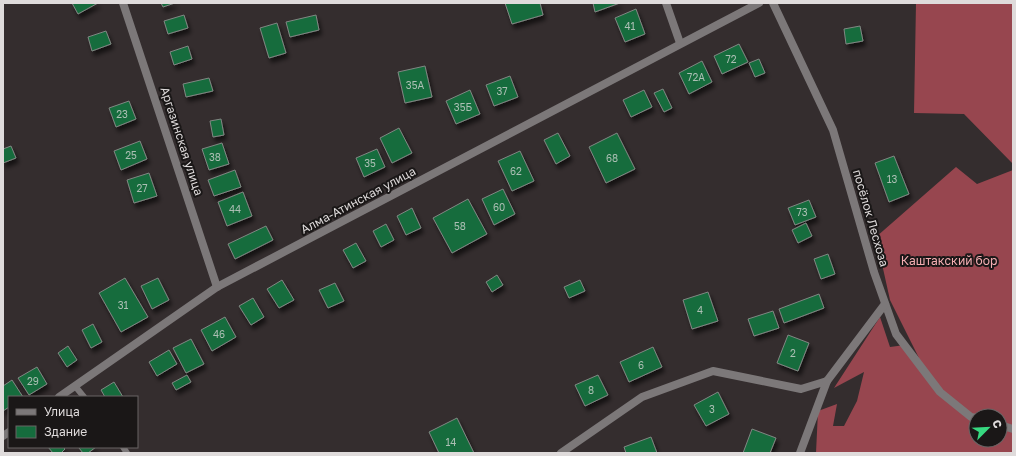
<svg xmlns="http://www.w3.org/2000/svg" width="1016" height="456" font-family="'Golos Text',sans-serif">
<defs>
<filter id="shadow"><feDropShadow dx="2.5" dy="4.5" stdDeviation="2" flood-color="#0009"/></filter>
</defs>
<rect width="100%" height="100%" fill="#342d2e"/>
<g fill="#97464f" fill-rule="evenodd">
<polygon points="916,3 1013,3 1013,164 964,114 914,113"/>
<path d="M956,167L977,184L1013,170V453H816L818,411L837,404L833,426H844L857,401L864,372L834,388L880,317L890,347L905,345L919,358L890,300L876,237ZM976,416H1000V440H976Z"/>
</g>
<g fill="#156c3d" stroke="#818783" filter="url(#shadow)">
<polygon points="72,3 98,3 78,14"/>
<polygon points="161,3 175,3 163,7"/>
<polygon points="505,3 540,3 543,15 512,24"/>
<polygon points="593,3 620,3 595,12"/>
<polygon points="636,9 645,34 625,42 615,18"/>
<polygon points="184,15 188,28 168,34 164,21"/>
<polygon points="316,15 319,30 290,37 286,22"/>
<polygon points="277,23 286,53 269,58 260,28"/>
<polygon points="860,26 863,41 846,44 844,29"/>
<polygon points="106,31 111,44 92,51 88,37"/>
<polygon points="739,44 748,62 722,74 714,56"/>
<polygon points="188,46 192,59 174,65 170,52"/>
<polygon points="759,59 765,73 755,77 749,63"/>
<polygon points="702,61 712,82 689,94 679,73"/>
<polygon points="425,66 432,97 405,103 398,72"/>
<polygon points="510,76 518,97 494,106 486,85"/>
<polygon points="209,78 213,91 186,97 183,84"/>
<polygon points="663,89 672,108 664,112 654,93"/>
<polygon points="470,90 480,114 456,124 446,101"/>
<polygon points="644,90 652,107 631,117 623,100"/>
<polygon points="129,101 136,119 116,127 109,108"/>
<polygon points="221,119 224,135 213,137 210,121"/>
<polygon points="399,128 412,153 392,163 380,138"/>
<polygon points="558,133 570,156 556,164 544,140"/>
<polygon points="617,133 635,169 606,183 589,147"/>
<polygon points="140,141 147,159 121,170 114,151"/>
<polygon points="222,143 229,164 209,170 202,149"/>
<polygon points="11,146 16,158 3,163 3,149"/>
<polygon points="377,149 385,167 364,177 356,158"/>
<polygon points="520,151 534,181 512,191 498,161"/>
<polygon points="894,156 909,194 889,202 875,163"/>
<polygon points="235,170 241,187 214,196 208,180"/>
<polygon points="149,173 157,196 134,203 127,180"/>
<polygon points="503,189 515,214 494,225 482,199"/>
<polygon points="243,192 252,216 227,226 218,202"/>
<polygon points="468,199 487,234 452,253 433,218"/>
<polygon points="809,200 816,217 795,225 788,208"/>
<polygon points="412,208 421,228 406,235 397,216"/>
<polygon points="806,223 812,236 798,243 792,230"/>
<polygon points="386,224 394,240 381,247 373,231"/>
<polygon points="266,226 273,240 235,259 228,244"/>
<polygon points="356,243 366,261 353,268 343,250"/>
<polygon points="828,254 835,274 821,279 814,259"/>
<polygon points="497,275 503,285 492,292 486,282"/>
<polygon points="125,278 148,317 121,332 99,293"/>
<polygon points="158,278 169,300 152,309 141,286"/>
<polygon points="282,280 294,300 279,308 267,289"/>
<polygon points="580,280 585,291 569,298 564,287"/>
<polygon points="335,283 344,301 328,308 319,290"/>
<polygon points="708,292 718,321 692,329 683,300"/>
<polygon points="819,294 824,308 784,323 779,309"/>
<polygon points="253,298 264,317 251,325 239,306"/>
<polygon points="773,311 779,328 754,336 748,319"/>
<polygon points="225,317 236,337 212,351 201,330"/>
<polygon points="93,324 102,342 91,348 82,330"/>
<polygon points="788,335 809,343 798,371 777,363"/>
<polygon points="191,339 204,364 186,373 173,348"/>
<polygon points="68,346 77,360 67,367 58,353"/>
<polygon points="653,347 662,367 629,382 620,362"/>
<polygon points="169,350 177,364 157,376 149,362"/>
<polygon points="37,367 47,384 29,395 18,378"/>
<polygon points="187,375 191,382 176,390 172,383"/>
<polygon points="598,375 608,395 585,406 575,385"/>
<polygon points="12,380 23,397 9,397 9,407 3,411 3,386"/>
<polygon points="114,382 123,397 105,397 101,390"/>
<polygon points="718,392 729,414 706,426 694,405"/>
<polygon points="457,418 474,453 439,453 429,432"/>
<polygon points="752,429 776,438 770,453 743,453"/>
<polygon points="651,437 657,453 626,453 624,447"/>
<polygon points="48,447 63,447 65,449 61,453 53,453"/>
<polygon points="81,447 96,447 88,453 83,453 79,448"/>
</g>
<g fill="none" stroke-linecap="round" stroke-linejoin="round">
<g stroke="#7c7879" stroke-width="6">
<polyline points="75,386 84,397"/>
<polyline points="123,447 127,453"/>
</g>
<g stroke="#7c7879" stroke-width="8">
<polyline points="123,3 217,287"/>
<polyline points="666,3 680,43"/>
<polyline points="773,3 833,130 874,272 896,334 940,392 971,417 976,418"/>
<polyline points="59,397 217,287 759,3"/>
<polyline points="1000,425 1013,429"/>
<polyline points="3,436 9,432"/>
<polyline points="561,453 642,397 713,371 801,389 827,381 885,304"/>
<polyline points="800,453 827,381"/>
</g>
</g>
<g text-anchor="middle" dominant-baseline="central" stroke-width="4" stroke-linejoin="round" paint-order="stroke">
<g font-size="10" fill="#acbfb4">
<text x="630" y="26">41</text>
<text x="731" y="59">72</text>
<text x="696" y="77">72А</text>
<text x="415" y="85">35А</text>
<text x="502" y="91">37</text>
<text x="463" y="107">35Б</text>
<text x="122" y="114">23</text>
<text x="131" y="155">25</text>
<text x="215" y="157">38</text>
<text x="612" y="158">68</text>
<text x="370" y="163">35</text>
<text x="516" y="171">62</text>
<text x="892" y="179">13</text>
<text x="142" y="188">27</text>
<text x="499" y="207">60</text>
<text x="235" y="209">44</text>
<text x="802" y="212">73</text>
<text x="460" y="226">58</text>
<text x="123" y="305">31</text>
<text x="700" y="310">4</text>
<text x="219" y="334">46</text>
<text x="793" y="353">2</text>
<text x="641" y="365">6</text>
<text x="33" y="381">29</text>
<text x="591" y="390">8</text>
<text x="712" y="409">3</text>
<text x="451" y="442">14</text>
</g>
<g font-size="12" fill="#dfdbdb" stroke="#1a1717">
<text transform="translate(182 141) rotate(72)">Аргазинская улица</text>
<text transform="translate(358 200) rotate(-28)">Алма-Атинская улица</text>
<text transform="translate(871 218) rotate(74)">посёлок Лесхоза</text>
</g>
<g font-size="12" fill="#f5aeb3" stroke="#1a1717">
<text x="949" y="260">Каштакский бор</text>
</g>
</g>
<rect width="1016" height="456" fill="none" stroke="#dfdbdb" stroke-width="8"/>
<rect x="8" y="396" width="130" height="52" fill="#1a1717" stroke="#696565"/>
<rect x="16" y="409" width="20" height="6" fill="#7c7879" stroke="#696565"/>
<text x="44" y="416" font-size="12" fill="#dfdbdb">Улица</text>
<rect x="16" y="426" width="20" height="12" fill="#156c3d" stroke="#696565"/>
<text x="44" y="436" font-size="12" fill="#dfdbdb">Здание</text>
<g transform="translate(988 428) rotate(66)"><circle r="19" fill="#1a1717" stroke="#696565"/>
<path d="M0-3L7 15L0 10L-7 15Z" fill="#37d880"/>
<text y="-6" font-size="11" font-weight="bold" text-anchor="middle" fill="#dfdbdb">С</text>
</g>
</svg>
